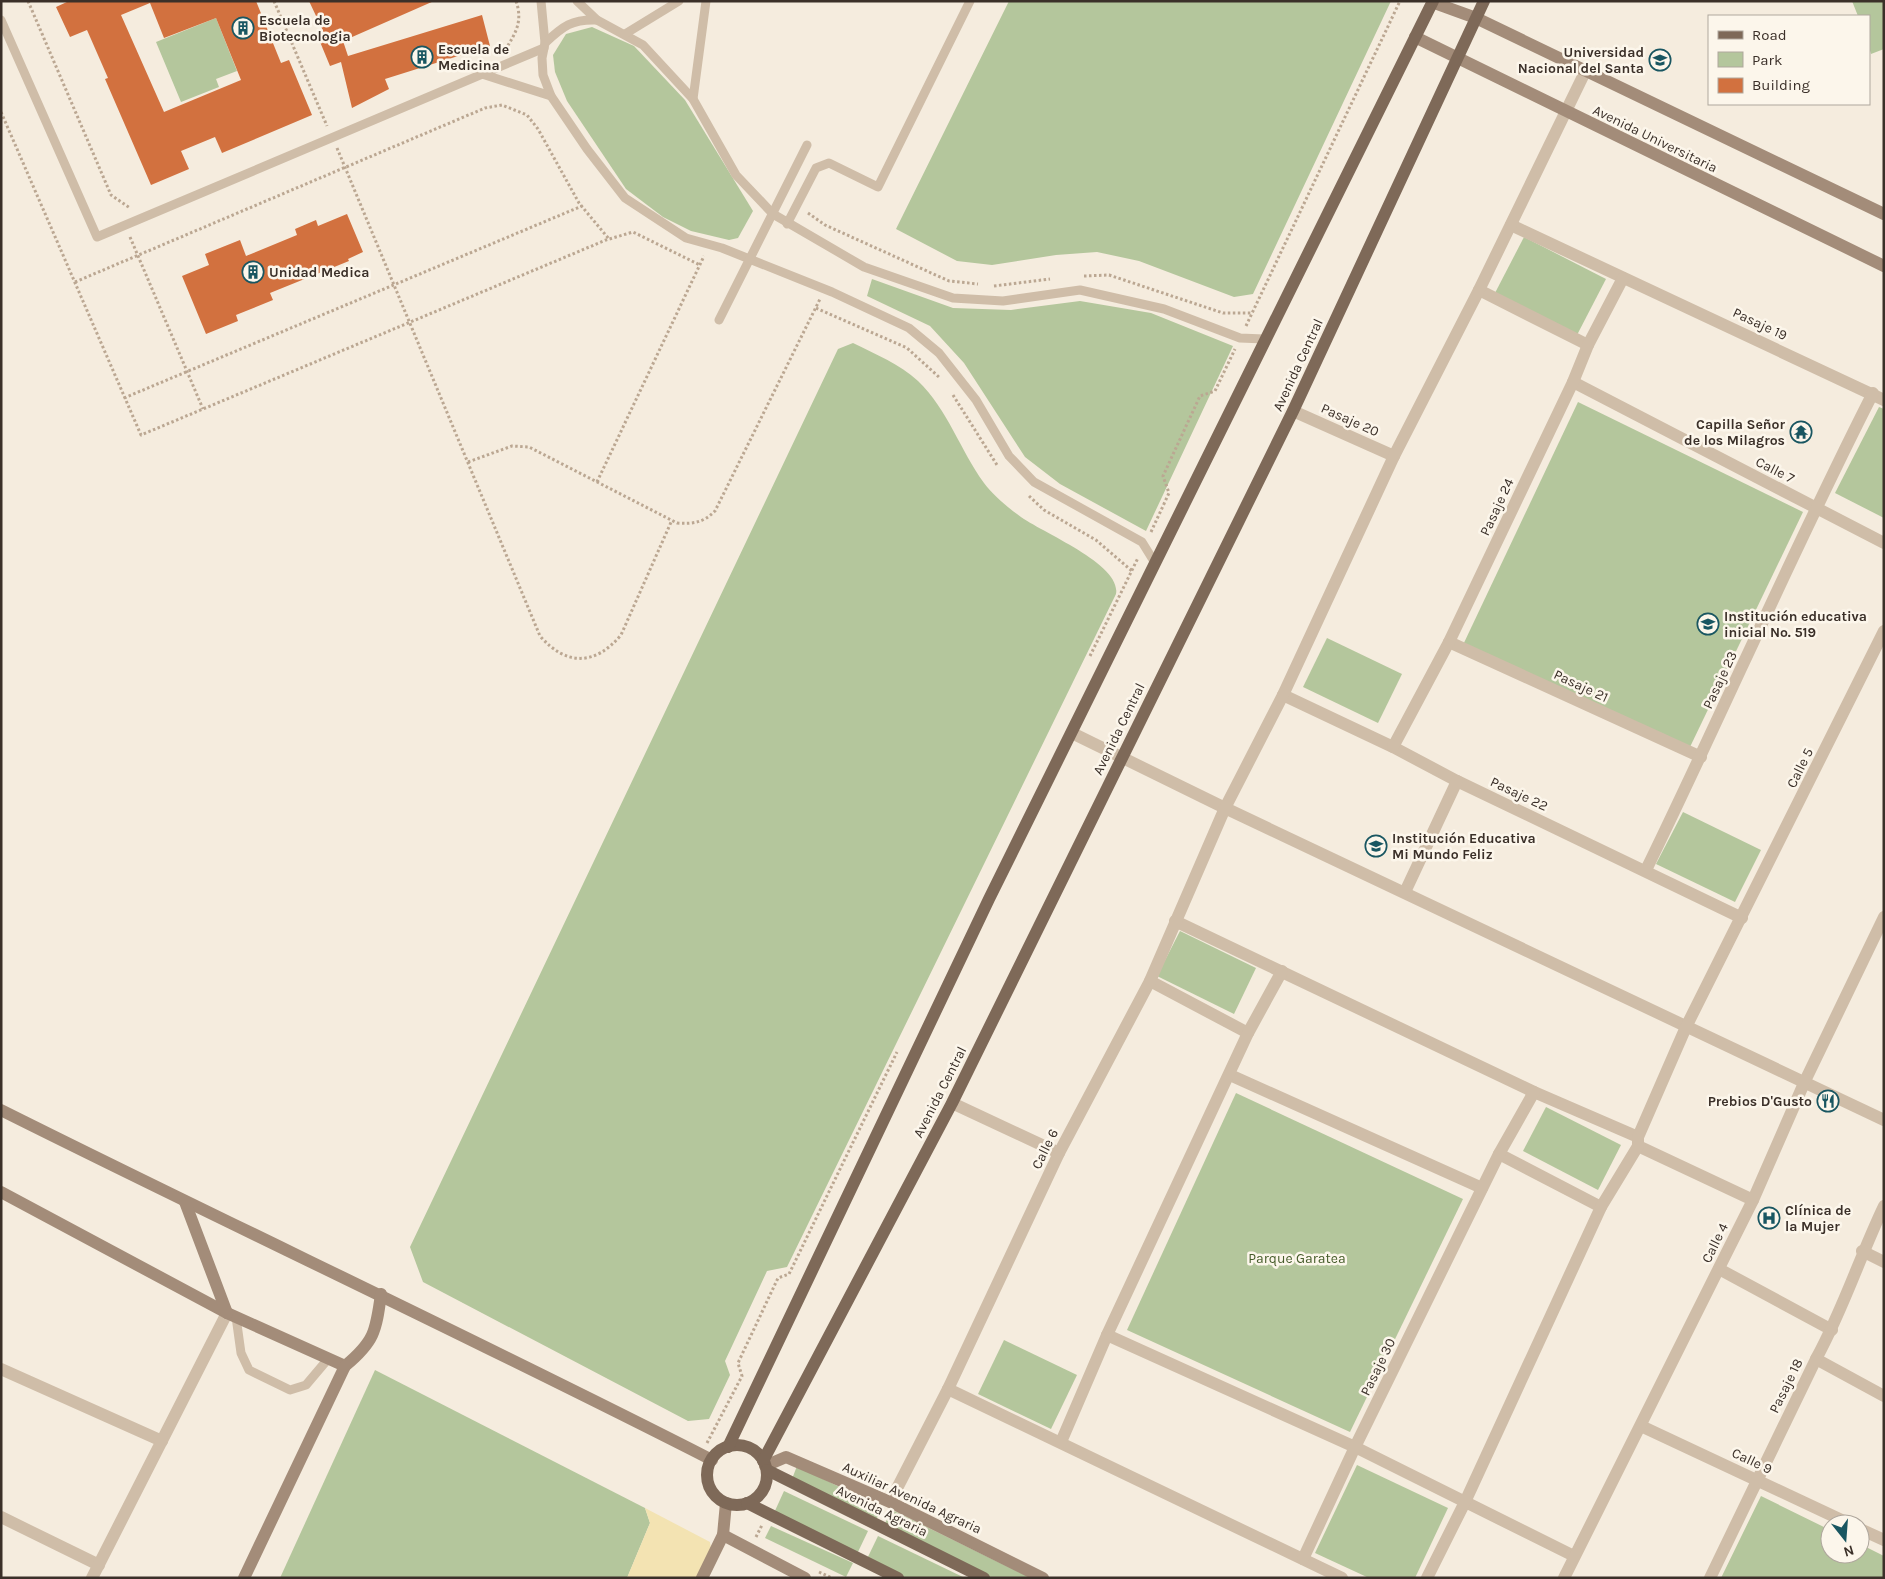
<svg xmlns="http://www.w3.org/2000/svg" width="1885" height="1579" font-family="Karla,sans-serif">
<rect width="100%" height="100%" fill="#f5ecde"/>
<g fill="#b4c69c">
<polygon points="1009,1 1391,1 1253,294 1234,297 1139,261 1097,252 1056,255 992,265 957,261 896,229"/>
<polygon points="1852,1 1884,1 1884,49 1871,54 1869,47 1869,16 1858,16"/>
<polygon points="216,18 237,71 216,79 219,87 181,102 156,42"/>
<polygon points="592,27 634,46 685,100 753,211 738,238 729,240 691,231 663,217 626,189 567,101 555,72 553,55 566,34"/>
<polygon points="1524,237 1606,279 1577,335 1495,293"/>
<polygon points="872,279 953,308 1011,310 1080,301 1151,313 1233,346 1146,531 1060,484 1025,457 964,363 930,326 867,296"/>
<path d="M853,343C875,354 900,364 918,381C948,410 960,450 984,483C992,494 1006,506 1017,514C1037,531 1122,563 1116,594L787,1267L767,1271L725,1361L730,1375L709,1419L688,1421L423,1282L410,1247L838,349Z"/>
<polygon points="1578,402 1803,512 1690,747 1462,647"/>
<polygon points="1879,407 1884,409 1884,518 1835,493"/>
<polygon points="1327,638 1402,674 1378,723 1303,687"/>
<polygon points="1683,812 1761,850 1735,902 1656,864"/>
<polygon points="1180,931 1256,968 1234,1014 1157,976"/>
<polygon points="1236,1093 1463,1199 1350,1432 1127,1330"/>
<polygon points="1546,1107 1621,1145 1598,1190 1523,1151"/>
<polygon points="1004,1340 1077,1375 1051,1429 978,1394"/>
<polygon points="375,1370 645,1508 650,1523 627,1578 280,1578"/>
<polygon points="1357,1465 1448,1508 1415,1578 1369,1578 1315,1553"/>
<polygon points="797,1466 882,1508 875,1522 792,1479"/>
<polygon points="784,1491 868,1531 857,1554 774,1513"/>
<polygon points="1761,1496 1830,1530 1830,1554 1860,1554 1860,1544 1884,1556 1884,1578 1721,1578"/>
<polygon points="892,1510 1031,1578 987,1578 883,1527"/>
<polygon points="771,1526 853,1563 846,1577 765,1538"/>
<polygon points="878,1536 965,1578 901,1578 866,1561"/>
</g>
<polygon fill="#f3e3b2" points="645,1508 710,1542 711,1549 697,1578 627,1578 650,1523"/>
<g fill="#d2713f" fill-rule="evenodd">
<path d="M69,1H256L281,63L289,60L312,115L222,153L215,137L181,151L189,169L151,185L105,79L108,78L87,30L70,37L56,7ZM150,3L164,38L216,18L241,80L164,112L121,15Z"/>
<polygon points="309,1 434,1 343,41 348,56 482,15 490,46 385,79 389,89 352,108 341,62 330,66 318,37 325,35"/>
<polygon points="347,214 363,252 348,259 349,261 270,293 273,300 236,315 238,321 206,334 182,276 209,265 205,254 240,240 246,256 297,235 295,229 316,220 318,226"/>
</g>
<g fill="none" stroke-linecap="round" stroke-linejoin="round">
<g stroke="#bba792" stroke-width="3" stroke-dasharray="2.5 2.5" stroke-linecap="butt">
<polyline points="28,1 111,195 130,208"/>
<polyline points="274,1 327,126"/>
<path d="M505,50C516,33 523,21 516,1"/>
<polyline points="1,112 141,435 606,240 633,232 700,265"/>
<path d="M337,148L540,636C566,666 595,666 621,635L672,520"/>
<polyline points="808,213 825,225 949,281 978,284"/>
<polyline points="130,237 203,409"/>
<polyline points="1084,276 1109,275 1223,313 1252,313"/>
<polyline points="75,282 485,108 502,105 527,115 538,129 579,203 609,239"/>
<polyline points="994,286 1050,279"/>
<polyline points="816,308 907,348 940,378"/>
<polyline points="1246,326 1400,1"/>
<polyline points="953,395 997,465"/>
<polyline points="124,398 582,206"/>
<path d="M468,462L512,446L529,447L677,523C693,524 703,523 715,511L820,299"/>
<polyline points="597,482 704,256"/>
<polyline points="1029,496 1044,510 1096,540 1132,571"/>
<polyline points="1151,532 1169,493 1163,476 1200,396 1215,391 1235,349"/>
<polyline points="1090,656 1138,558"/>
<polyline points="707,1443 742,1376 738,1363 778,1278 789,1274 897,1052"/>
<polyline points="756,1537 762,1525"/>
<polyline points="819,1572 832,1578"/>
</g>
<g stroke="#cfbda8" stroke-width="9">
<polyline points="541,1 545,43 542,58 543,75 551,96 587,149 625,198 686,238 722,248 832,292 909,328 939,353 976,400 1009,456 1034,482 1142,542 1155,563"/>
<polyline points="577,1 597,20 643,45 693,99 736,175 773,214 864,267 953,298 1003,301 1080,290 1164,309 1240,338 1264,339"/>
<polyline points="1,20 97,237 544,48"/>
<polyline points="625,34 679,1"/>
<path d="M545,43C563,26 572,19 597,20"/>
<polyline points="482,74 551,96"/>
<polyline points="693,99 706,1"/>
<polyline points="787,224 816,168 829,163 878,187 970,1"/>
<polyline points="719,320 807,145"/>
<polyline points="236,1317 241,1353 249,1370 290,1390 306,1385 328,1359"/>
</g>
<g stroke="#cfbda8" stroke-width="12">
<polyline points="1511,225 1884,400"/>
<polyline points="1479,290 1588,345"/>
<polyline points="1573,382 1884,543"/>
<polyline points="1293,411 1394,456"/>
<polyline points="1449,642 1701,757"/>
<polyline points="1283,695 1393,747 1457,781 1742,918"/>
<polyline points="1072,733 1225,808 1884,1120"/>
<polyline points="1393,747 1449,642 1573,382 1588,345 1623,278"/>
<path d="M1646,870C1723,712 1793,550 1873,393"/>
<polyline points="1405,892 1457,781"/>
<polyline points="1175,921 1534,1092 1638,1137"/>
<polyline points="1150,981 1248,1033"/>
<polyline points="1230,1075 1482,1188"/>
<polyline points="952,1103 1059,1153"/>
<polyline points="1638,1146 1753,1200"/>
<polyline points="1499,1154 1601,1207"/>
<polyline points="1862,1251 1884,1262"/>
<polyline points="1719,1269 1832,1330"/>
<polyline points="1107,1335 1355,1447 1574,1556"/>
<polyline points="1816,1359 1884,1396"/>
<polyline points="1,1369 162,1441"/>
<polyline points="948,1389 1342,1578"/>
<polyline points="1641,1426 1850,1524"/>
<polyline points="1061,1442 1107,1335 1248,1033 1282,971"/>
<polyline points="890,1502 948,1389 1059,1153 1150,981 1225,808 1283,695 1394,456 1479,290 1586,70"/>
<polyline points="1,1517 99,1565"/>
<polyline points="1860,1529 1884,1540"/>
<polyline points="1303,1559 1355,1447 1499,1154 1534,1092"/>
<polyline points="92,1578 227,1313"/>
<polyline points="1427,1578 1465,1502 1601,1207 1638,1146 1638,1137 1686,1027 1884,631"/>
<polyline points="1564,1578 1753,1200 1805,1081 1884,917"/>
<path d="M1710,1578L1816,1359C1843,1310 1860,1256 1884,1206"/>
</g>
<g stroke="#a38c79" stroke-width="12">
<polyline points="1432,2 1476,18 1884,214"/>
<polyline points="1415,37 1884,266"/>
<path d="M1,1110C237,1228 477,1340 712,1460"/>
<polyline points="1,1192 227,1313 345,1366"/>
<polyline points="185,1202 227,1313"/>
<polyline points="765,1466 786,1457 890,1502 1043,1578"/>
<polyline points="723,1535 805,1578"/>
<path d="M244,1578L345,1366C374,1342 376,1332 381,1294"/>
<polyline points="702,1578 723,1535 726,1503"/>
</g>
<g stroke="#7e6958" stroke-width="12">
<circle cx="737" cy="1475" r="30"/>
<polyline points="728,1447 989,899 1433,1"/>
<polyline points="763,1461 952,1103 1293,411 1484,1"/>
<polyline points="767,1470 984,1578"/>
<polyline points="747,1503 898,1578"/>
</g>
</g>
<defs>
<g id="building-ring" transform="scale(1.125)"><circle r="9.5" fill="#fcf6eb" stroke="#195661" stroke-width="1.5"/><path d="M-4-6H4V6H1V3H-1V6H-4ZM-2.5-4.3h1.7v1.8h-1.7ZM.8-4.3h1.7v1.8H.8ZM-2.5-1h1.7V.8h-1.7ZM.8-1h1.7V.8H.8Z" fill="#195661"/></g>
<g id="university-ring" transform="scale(1.125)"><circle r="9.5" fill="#fcf6eb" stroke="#195661" stroke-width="1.5"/><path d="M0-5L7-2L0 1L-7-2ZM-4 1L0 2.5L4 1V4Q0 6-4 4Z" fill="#195661"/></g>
<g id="temple-ring" transform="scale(1.125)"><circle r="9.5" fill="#fcf6eb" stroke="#195661" stroke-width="1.5"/><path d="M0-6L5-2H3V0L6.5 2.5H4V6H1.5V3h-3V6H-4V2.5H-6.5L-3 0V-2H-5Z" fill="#195661"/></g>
<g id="school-ring" transform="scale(1.125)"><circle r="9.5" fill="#fcf6eb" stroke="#195661" stroke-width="1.5"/><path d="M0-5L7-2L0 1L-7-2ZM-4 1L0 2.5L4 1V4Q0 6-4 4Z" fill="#195661"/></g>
<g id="restaurant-ring" transform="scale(1.125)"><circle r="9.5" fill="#fcf6eb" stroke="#195661" stroke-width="1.5"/><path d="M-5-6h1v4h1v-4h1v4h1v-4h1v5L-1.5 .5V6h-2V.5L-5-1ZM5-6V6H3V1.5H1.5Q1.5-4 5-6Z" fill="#195661"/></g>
<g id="hospital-ring" transform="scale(1.125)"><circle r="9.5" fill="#fcf6eb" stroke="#195661" stroke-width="1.5"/><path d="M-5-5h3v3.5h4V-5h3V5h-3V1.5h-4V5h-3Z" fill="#195661"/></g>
</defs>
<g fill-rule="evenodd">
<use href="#building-ring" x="243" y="28"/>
<use href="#building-ring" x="422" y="57"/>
<use href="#university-ring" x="1660" y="60"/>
<use href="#building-ring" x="253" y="272"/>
<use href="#temple-ring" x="1801" y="432"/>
<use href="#school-ring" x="1708" y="624"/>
<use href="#school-ring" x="1376" y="846"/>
<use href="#restaurant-ring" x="1828" y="1101"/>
<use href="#hospital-ring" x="1769" y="1218"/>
</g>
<g text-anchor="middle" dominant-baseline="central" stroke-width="5" stroke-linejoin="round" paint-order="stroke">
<g font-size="14" font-weight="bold" fill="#3b3029" stroke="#fcf6eb" text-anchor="start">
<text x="259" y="20">Escuela de<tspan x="259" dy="16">Biotecnologia</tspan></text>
<text x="438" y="49">Escuela de<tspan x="438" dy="16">Medicina</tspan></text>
<text x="1644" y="52" text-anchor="end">Universidad<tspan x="1644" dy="16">Nacional del Santa</tspan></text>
<text x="269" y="272">Unidad Medica</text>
<text x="1785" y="424" text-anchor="end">Capilla Señor<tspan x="1785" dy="16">de los Milagros</tspan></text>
<text x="1724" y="616">Institución educativa<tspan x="1724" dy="16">inicial No. 519</tspan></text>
<text x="1392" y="838">Institución Educativa<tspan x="1392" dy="16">Mi Mundo Feliz</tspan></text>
<text x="1812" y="1101" text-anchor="end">Prebios D'Gusto</text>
<text x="1785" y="1210">Clínica de<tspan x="1785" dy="16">la Mujer</tspan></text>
</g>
<g font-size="14" fill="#3b3029" stroke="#fcf6eb">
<text transform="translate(1655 139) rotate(26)">Avenida Universitaria</text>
<text transform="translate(1760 324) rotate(25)">Pasaje 19</text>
<text transform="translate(1298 365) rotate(-65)">Avenida Central</text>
<text transform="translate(1350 420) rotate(24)">Pasaje 20</text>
<text transform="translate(1775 470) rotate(27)">Calle 7</text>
<text transform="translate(1497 507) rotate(-65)">Pasaje 24</text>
<text transform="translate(1720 680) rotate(-65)">Pasaje 23</text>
<text transform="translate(1581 686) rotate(25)">Pasaje 21</text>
<text transform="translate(1119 729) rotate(-64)">Avenida Central</text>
<text transform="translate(1800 768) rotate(-64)">Calle 5</text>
<text transform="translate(1519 794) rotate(25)">Pasaje 22</text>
<text transform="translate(940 1092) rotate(-63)">Avenida Central</text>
<text transform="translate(1045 1149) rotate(-64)">Calle 6</text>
<text transform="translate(1715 1243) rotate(-64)">Calle 4</text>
<text transform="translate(1378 1367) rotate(-64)">Pasaje 30</text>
<text transform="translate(1786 1386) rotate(-64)">Pasaje 18</text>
<text transform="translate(1752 1461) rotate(25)">Calle 9</text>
<text transform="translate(912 1498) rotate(25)">Auxiliar Avenida Agraria</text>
<text transform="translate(882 1511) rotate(26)">Avenida Agraria</text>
</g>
<g font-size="14" fill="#455c2a" stroke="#fcf6eb">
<text x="1297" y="1258">Parque Garatea</text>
</g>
</g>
<rect width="1885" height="1579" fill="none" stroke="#3b3029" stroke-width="5"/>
<rect x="1708" y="15" width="162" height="90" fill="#fcf6eb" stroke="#afa79d"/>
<rect x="1718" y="31" width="25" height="8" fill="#7e6958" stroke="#afa79d"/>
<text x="1752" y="40" font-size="15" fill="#3b3029">Road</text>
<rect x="1718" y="52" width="25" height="15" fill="#b4c69c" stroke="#afa79d"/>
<text x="1752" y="65" font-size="15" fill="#3b3029">Park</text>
<rect x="1718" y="78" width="25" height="15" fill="#d2713f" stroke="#afa79d"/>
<text x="1752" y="90" font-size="15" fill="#3b3029">Building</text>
<g transform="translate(1845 1539) rotate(163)"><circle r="24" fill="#fcf6eb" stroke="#afa79d"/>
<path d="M0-4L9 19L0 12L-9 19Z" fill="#195661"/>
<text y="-8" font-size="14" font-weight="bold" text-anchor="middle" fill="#3b3029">N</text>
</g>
</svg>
